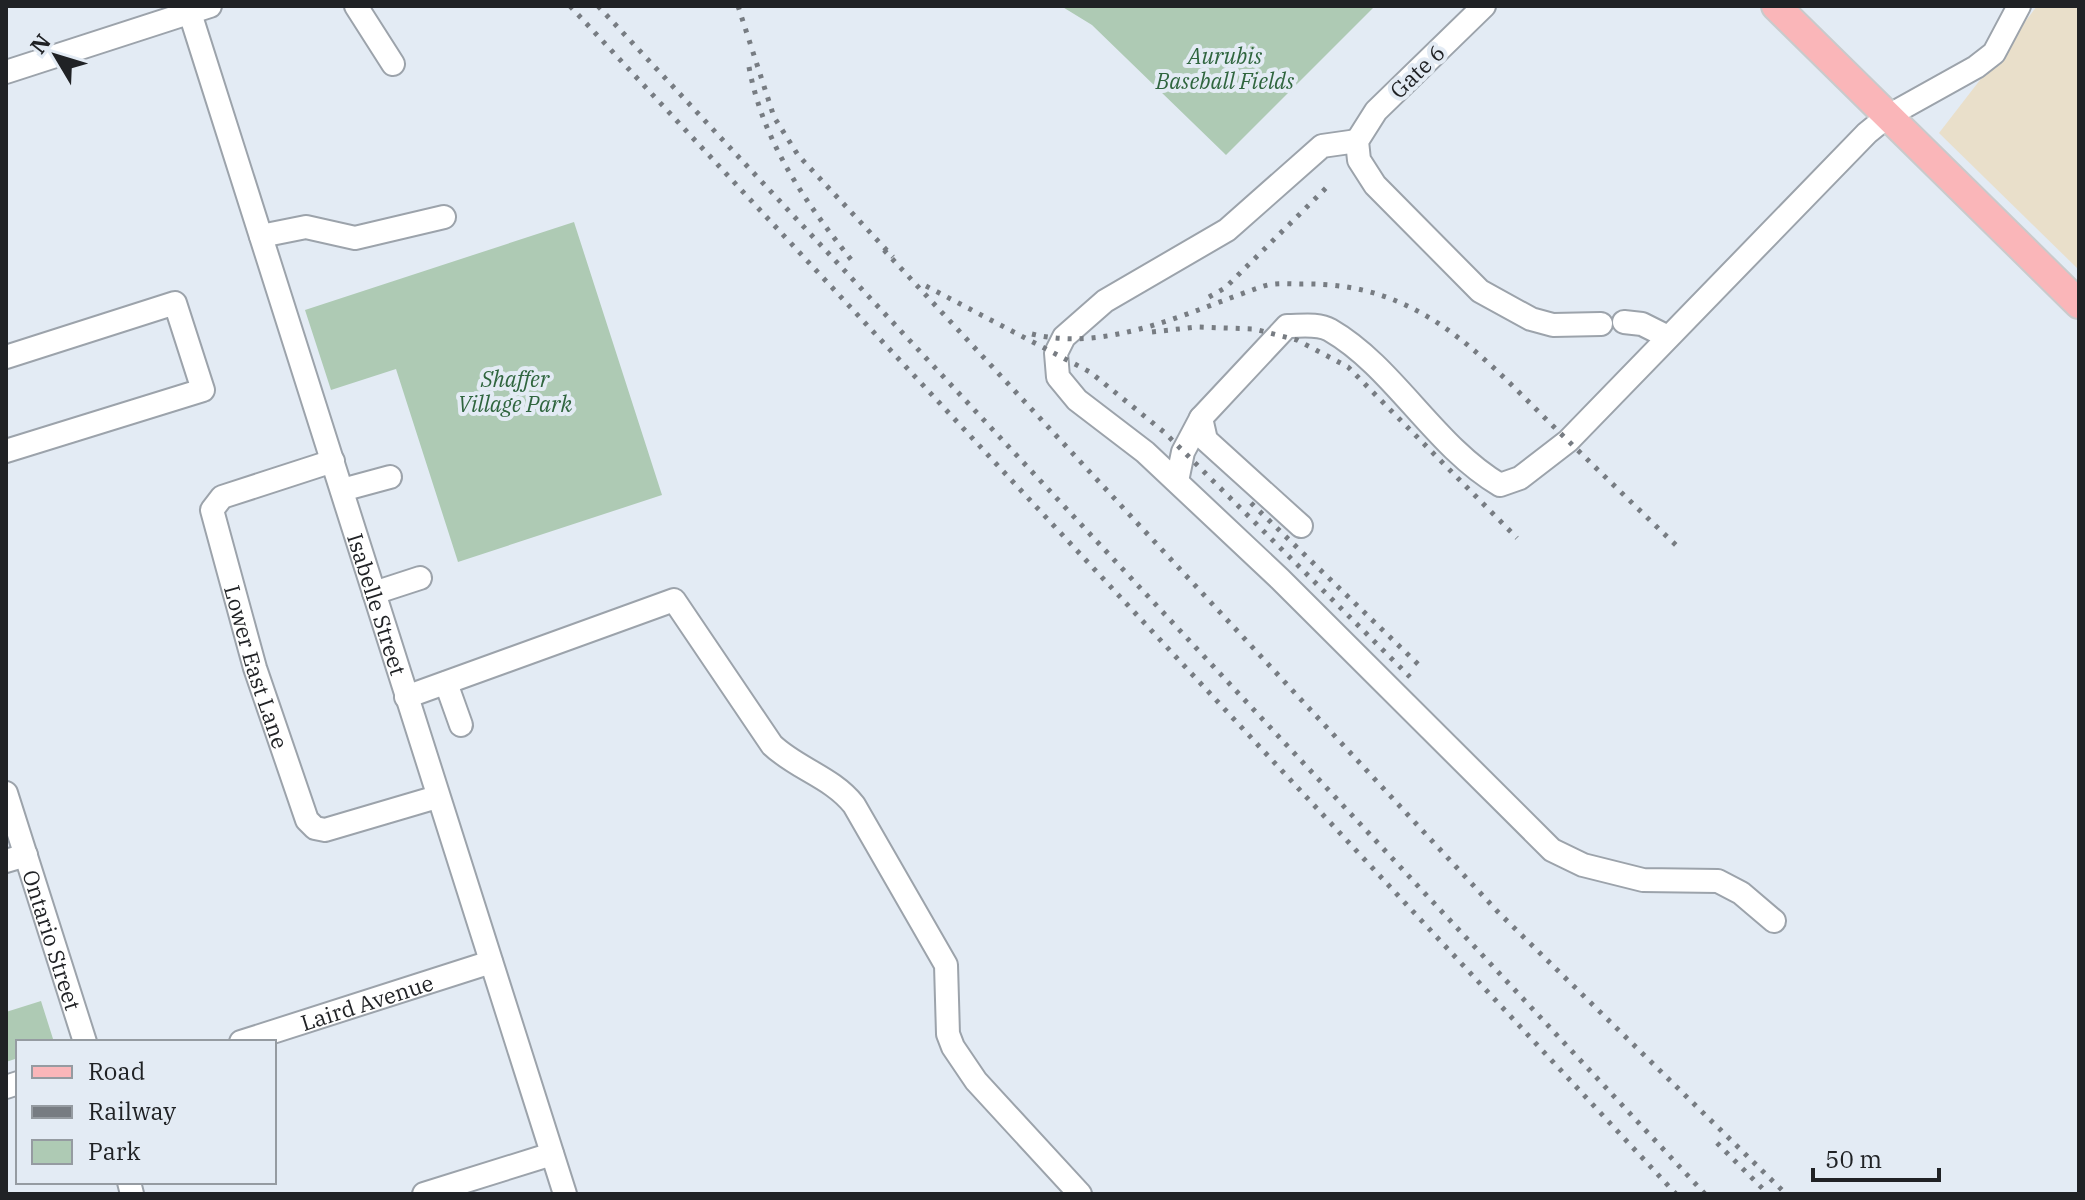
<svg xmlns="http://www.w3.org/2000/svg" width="2085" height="1200" font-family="'IBM Plex Serif',serif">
<rect width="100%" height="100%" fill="#e3ebf4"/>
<polygon fill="#e9dfca" points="2037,6 2079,6 2079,270 1939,133"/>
<g fill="#aecab4">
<polygon points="1061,6 1375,6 1226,155 1092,25"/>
<polygon points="574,222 662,495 458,562 396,369 331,390 305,310"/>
<polygon points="41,1001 54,1042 18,1042 18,1058 6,1062 6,1012"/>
</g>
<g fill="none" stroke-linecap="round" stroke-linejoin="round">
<g stroke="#9ca3ab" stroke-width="26">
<g id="minor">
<polyline points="356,6 393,64"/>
<polyline points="1484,6 1376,111 1357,141 1359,160 1375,185 1480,291 1531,319 1553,325 1601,324"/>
<path id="s1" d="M190,13L565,1194"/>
<polyline points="6,72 210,6"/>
<polyline points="1357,141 1322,146 1227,230 1105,301 1064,337 1056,353 1058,377 1077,400 1145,452 1280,579 1552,850 1583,865 1643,880 1718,881 1741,893 1774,921"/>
<polyline points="261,236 306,227 355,238 444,217"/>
<polyline points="1624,322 1642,324 1668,337"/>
<polyline points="6,357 175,303 203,390 6,451"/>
<path id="s2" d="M333,461L222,497L212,510L255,668L307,820L315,828L325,830L437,797"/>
<polyline points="1177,481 1183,452 1201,418"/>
<polyline points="342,490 390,477"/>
<path d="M1301,526L1206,440L1201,418L1287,326C1301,326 1318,323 1330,330C1394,367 1434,446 1500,485L1520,478L1568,441L1867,133L1888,116L1976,67L1994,53L2019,6"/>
<polyline points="374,593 420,578"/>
<polyline points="446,683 461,725"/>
<path d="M406,697L674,600L772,745C797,769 832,777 854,805L946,965L948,1034L953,1047L976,1081L1080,1194"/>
<path id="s3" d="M6,793L85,1042"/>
<polyline points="6,861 26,855"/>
<path id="s4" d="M241,1042L491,962"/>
<polyline points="6,1087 18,1083"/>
<polyline points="129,1182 132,1194"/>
<polyline points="424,1194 552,1154"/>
</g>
</g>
<g stroke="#c9cacb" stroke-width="32">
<polyline id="major" points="1776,6 2079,304"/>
</g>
<use href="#minor" stroke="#fff" stroke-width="22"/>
<use href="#major" stroke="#fab6b9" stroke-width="28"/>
<g stroke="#777c82" stroke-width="5" stroke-dasharray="4 8" stroke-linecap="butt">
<polyline points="570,6 1676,1194"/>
<polyline points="598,6 1705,1194"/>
<polyline points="738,6 774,117 798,155 893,257"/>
<path d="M749,67C763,143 806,203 853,262"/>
<polyline points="884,250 1498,912 1786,1194"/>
<polyline points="926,286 1090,372 1164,432 1410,677"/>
<polyline points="1209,297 1225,288 1327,187"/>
<polyline points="1152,332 1197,327 1254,329 1297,340 1348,367 1517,538"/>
<path d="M1032,334C1108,353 1190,311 1261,287C1274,282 1289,284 1303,284C1418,282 1478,352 1553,426C1595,467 1637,508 1680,549"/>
<polyline points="1251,503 1422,668"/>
<polyline points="1717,1143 1768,1194"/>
</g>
</g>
<g text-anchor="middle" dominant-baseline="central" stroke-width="8" stroke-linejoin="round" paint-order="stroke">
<g font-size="22" font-style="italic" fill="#2f653e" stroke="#e3ebf4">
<text x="1225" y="55">Aurubis<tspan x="1225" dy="25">Baseball Fields</tspan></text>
<text x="515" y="378">Shaffer<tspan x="515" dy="25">Village Park</tspan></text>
</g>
<g font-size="22" fill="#202225" stroke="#e3ebf4">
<text transform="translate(1417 71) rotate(-44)">Gate 6</text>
<text stroke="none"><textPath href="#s1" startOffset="620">Isabelle Street</textPath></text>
<text stroke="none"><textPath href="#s2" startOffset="296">Lower East Lane</textPath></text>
<text stroke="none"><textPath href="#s3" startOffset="154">Ontario Street</textPath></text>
<text stroke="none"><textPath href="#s4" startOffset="132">Laird Avenue</textPath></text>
</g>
</g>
<rect width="2085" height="1200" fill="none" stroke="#202225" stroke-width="16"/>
<rect x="16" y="1040" width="260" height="144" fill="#e3ebf4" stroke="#959ba1" stroke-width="2"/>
<rect x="32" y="1066" width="40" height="12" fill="#fab6b9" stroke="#959ba1" stroke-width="2"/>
<text x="88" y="1080" font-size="24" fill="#202225">Road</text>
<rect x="32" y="1106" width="40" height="12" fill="#777c82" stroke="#959ba1" stroke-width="2"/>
<text x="88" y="1120" font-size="24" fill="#202225">Railway</text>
<rect x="32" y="1140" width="40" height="24" fill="#aecab4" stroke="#959ba1" stroke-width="2"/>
<text x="88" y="1160" font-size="24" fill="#202225">Park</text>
<g transform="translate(56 56) rotate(308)" stroke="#e3ebf4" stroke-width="6" paint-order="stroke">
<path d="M0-6L14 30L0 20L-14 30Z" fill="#202225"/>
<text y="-12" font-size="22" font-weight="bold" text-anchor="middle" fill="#202225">N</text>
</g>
<path d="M1813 1168v12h126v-12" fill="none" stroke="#202225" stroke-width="4"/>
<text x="1825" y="1168" font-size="24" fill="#202225" stroke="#e3ebf4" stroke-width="6" paint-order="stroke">50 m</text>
</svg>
